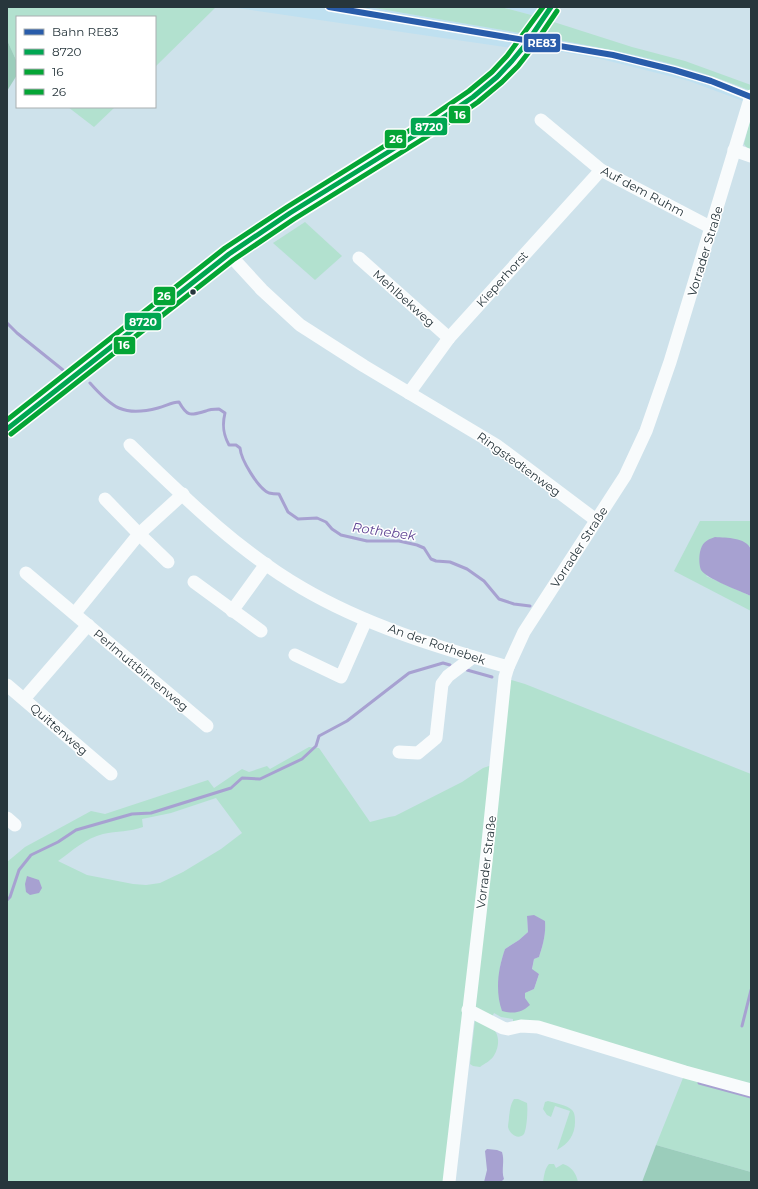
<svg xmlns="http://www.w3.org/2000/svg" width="758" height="1189" font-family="Montserrat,sans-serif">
<rect width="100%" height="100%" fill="#cee2eb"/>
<g fill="#bfe0f0">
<polygon points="230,7 369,7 602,47 653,59 699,72 745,89 751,91 751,104 689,81 601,59 517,44 511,48"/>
<polygon points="501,7 541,7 535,16"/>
</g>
<g fill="#b2e1cf" fill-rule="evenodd">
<polygon points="7,7 216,7 155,67 155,17 17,17 17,62 7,40"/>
<path d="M369,7H501L535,16L632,47L685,61L751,85V91C685,63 614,50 543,37C485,27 427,17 369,7Z"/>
<polygon points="68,107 115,107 94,127"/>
<polygon points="751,116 751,151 748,149 744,144"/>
<polygon points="305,222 342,256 315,280 273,243"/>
<polygon points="700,521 751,521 751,549 749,546 706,576 751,596 751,611 674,571"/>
<path d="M505,678L525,684L751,774V1172L656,1145L687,1068L513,1025V1019L501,1017L494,1013L491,1019L474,1010L453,1182H7V862L25,847L91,811L105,814L208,780L214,788L242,769L249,772L267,766L270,769L309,747L319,748L370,822L389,817L395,816L462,782L483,768L492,765ZM216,798L242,833L221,849L183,872L160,883L146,885L133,884L87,875L58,861C72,851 86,838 103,834C117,831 130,832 143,827L142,819L171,813ZM527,916L545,921C546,934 543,945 539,957L534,959L532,970L539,974L534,989L525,993V998L498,986L501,962L505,949L519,940L528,932Z"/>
<path d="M475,1020C480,1022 488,1024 492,1028C501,1035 499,1049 493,1057C490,1061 484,1064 480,1067L473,1066L470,1064Z"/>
<path d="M514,1099H518L527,1103C528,1109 527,1129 524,1134C518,1141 509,1133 508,1127C508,1124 509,1120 509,1117C510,1111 510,1105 514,1099Z"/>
<path d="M548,1101C555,1103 567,1105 572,1110C575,1113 575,1118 575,1122C575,1135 568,1144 557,1150L570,1111L555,1106L551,1117L547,1115L543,1109L545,1102Z"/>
<path d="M549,1164H554L556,1168L563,1164C572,1167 576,1173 578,1182H543C544,1176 545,1168 549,1164Z"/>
</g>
<g fill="#9bcdbb">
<polygon points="7,40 17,62 17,75 7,91"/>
<polygon points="656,1145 751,1172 751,1182 642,1182"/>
</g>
<g fill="#a7a1d1">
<path d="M715,537C727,538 745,537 751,549V596C740,591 707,579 701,570C699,565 699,557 700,552C702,543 706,540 715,537Z"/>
<polygon points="27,876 39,880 42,888 39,893 30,895 26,892 25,884"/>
<path d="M534,915L545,921C546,934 543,945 539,957L534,959L532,969L539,974L534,989L525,993V998L530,1005C521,1013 514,1014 502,1011C495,991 498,969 505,949L519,940L528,932L527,916Z"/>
<path d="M487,1149L497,1150L502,1152C505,1161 501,1170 504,1179L502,1181L484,1182L487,1170L485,1151Z"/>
</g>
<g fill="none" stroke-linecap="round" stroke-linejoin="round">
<g stroke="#a7a1d1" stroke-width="3">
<polyline points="7,323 17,333 63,370"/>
<path d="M90,383C112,408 124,417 158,408C166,406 172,402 179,402C188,418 191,415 206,411C210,409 215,409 219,409L225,413C222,425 223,434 229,445H236L240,448C241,460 258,488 269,493C273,494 276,494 279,494L288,512L298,519L317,518L326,522L332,529L341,535L367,541H399L417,545L424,548L431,559L436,561L450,562L467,569L484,581L499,599L514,604L530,606"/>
<polyline points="467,670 492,677"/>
<polyline points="7,900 10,897 19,870 31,855 58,842 76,830 132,814 151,813 231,788 242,778 260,779 302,759 316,746 319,736 347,721 409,673 443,663 450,665"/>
<polyline points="742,1026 751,990"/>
<polyline points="699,1083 751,1097"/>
</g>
<g stroke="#f8fbfc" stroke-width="13">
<polyline points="541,120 601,170 712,228"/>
<polyline points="734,150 751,156"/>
<polyline points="229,254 262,290 300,325 364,366 496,445 596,520"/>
<polyline points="359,258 449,338"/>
<polyline points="409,393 449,338 601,170"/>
<path d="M130,445C183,496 238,551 302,588C365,625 437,647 508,667"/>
<polyline points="105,499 139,534 168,562"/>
<polyline points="26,573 207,726"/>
<polyline points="194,582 261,631"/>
<polyline points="232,611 266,564"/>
<polyline points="75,613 139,534 183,494"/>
<polyline points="295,655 341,677 366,620"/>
<polyline points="7,685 111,774"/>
<polyline points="24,699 88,625"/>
<polyline points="399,752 418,753 436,738 442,684 448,676 473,657"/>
<polyline points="7,818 15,825"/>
<polyline points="468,1010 503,1028 508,1029 521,1026 538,1027 685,1072 751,1090"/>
<polyline points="449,1182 486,862 505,677 508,667 524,632 625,476 646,431 670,362 751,96"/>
</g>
<path stroke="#b5c2c4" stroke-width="17" d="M7,429L229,254C283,216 339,183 395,148C430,126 467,105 497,77C519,57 535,31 551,7"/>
<g stroke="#fff" stroke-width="8">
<polyline id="bus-1" points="7,429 229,254 290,213 435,123 473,97 497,77 512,61 526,44 551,7"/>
</g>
<g stroke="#fff" stroke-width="8">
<polyline id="bus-2" points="11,434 233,260 294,219 439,129 478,102 502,82 518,66 532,48 557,11"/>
</g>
<g stroke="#fff" stroke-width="8">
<polyline id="bus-3" points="7,420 225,248 287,207 431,117 469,91 492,72 507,56 543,7"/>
</g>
<use href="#bus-1" stroke="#00a651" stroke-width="5"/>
<use href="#bus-2" stroke="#04a535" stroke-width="5"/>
<use href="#bus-3" stroke="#04a535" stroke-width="5"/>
<g stroke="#fff" stroke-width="9">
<polyline id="rail-1" points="329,7 613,55 674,70 711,81 751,97"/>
</g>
<use href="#rail-1" stroke="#295caa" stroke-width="6"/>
</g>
<circle fill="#27363c" stroke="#fff" stroke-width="1.5" cx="193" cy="292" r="3.5"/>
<g text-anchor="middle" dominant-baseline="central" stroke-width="3" stroke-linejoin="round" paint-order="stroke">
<g font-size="12" fill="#27363c" stroke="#fff">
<text transform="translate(643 191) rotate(28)">Auf dem Ruhm</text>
<text transform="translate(705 251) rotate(-73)">Vorrader Straße</text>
<text transform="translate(502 279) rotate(-48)">Kieperhorst</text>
<text transform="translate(404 298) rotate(42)">Mehlbekweg</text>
<text transform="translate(519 464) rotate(36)">Ringstedtenweg</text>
<text transform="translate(579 547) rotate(-57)">Vorrader Straße</text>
<text transform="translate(437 644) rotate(19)">An der Rothebek</text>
<text transform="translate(141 670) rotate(40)">Perlmuttbirnenweg</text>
<text transform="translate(59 729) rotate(41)">Quittenweg</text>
<text transform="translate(486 862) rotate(-83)">Vorrader Straße</text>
</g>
<g font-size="13" font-style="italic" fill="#5e4493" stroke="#fff">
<text transform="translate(384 531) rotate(8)">Rothebek</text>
</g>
</g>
<g stroke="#fff" stroke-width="1.5">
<rect x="523" y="33" width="38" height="20" rx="4" fill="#295caa"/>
<rect x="448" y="105" width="23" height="19" rx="4" fill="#04a535"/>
<rect x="410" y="117" width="38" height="19" rx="4" fill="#00a651"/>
<rect x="384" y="129" width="23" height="20" rx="4" fill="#04a535"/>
<rect x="153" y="286" width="23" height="20" rx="4" fill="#04a535"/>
<rect x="124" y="312" width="38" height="19" rx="4" fill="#00a651"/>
<rect x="113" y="336" width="23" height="19" rx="4" fill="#04a535"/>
</g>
<g font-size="11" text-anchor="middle" font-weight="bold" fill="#fff">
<text x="542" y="47">RE83</text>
<text x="460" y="119">16</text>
<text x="429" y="131">8720</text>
<text x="396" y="143">26</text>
<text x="164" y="300">26</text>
<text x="143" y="326">8720</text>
<text x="124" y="349">16</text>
</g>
<rect width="758" height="1189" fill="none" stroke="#27363c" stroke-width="16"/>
<rect x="16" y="16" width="140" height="92" fill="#ffffff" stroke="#a9afb1"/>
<rect x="24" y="29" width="20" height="6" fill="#295caa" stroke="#a9afb1"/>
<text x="52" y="36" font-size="12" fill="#27363c">Bahn RE83</text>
<rect x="24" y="49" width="20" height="6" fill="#00a651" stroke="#a9afb1"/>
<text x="52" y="56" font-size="12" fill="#27363c">8720</text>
<rect x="24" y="69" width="20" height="6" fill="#04a535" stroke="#a9afb1"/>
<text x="52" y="76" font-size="12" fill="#27363c">16</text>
<rect x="24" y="89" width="20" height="6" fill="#04a535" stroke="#a9afb1"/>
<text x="52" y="96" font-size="12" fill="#27363c">26</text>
</svg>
